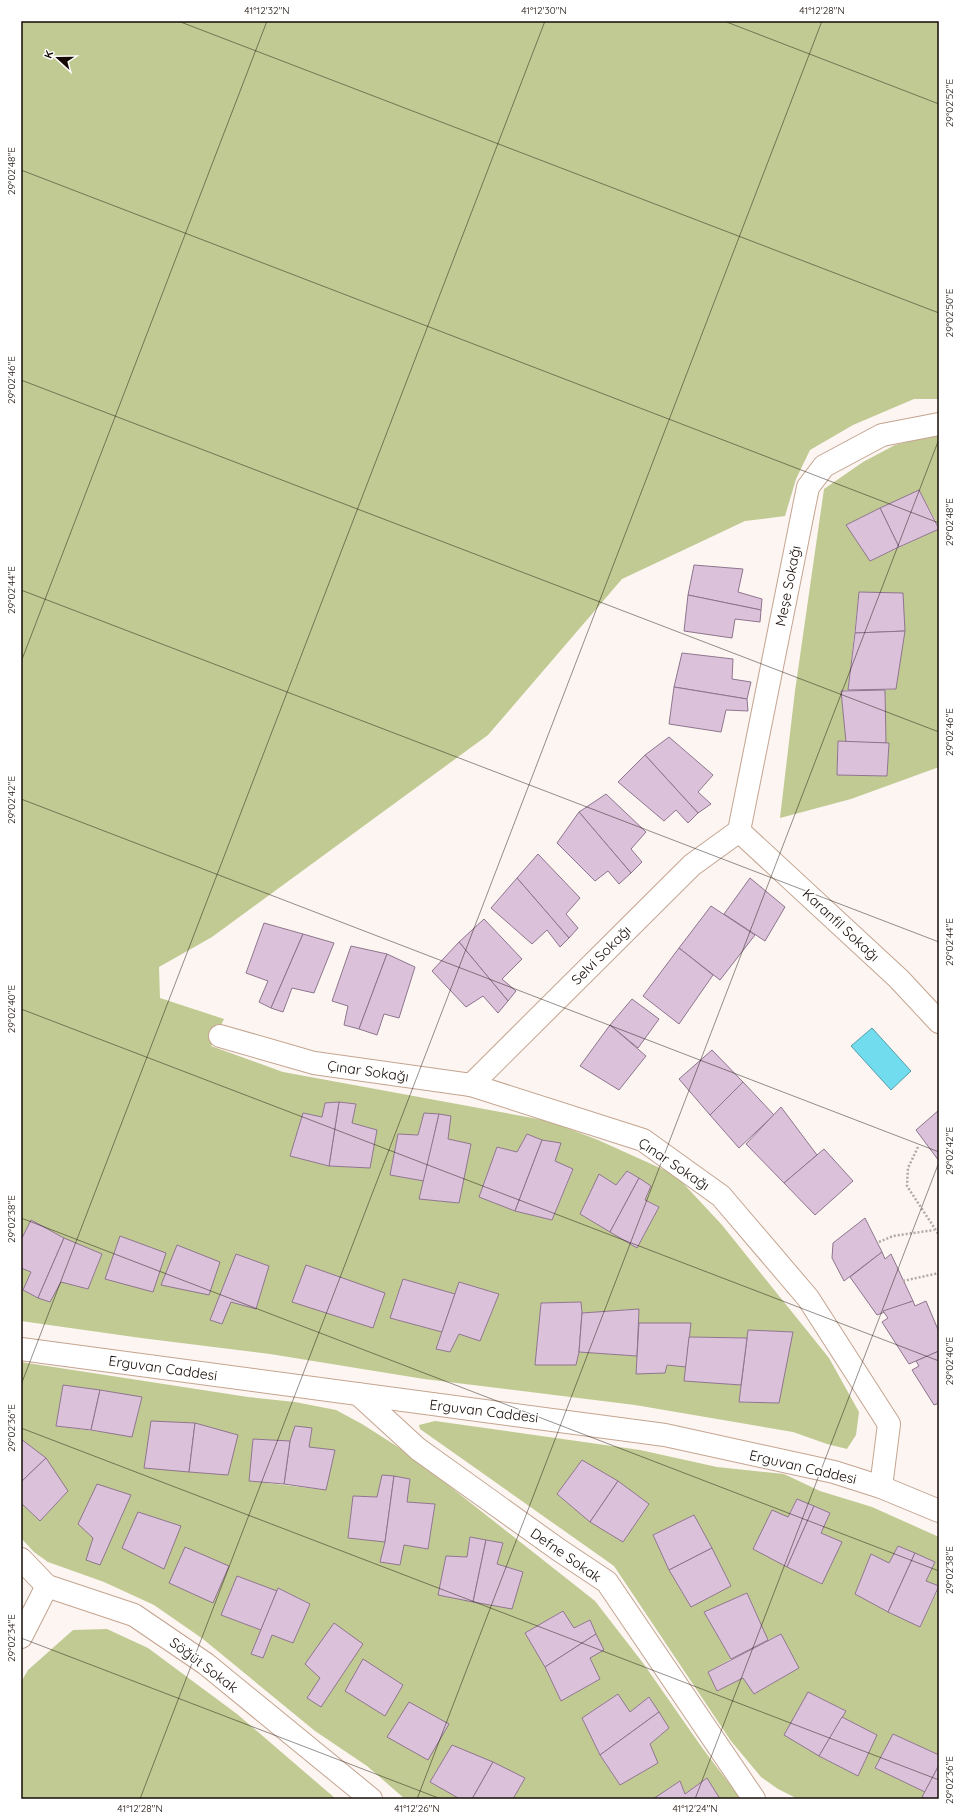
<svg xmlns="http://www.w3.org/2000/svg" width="960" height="1820" font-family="Quicksand,sans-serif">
<rect width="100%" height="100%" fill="#fcf5f1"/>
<g fill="#c1ca93" fill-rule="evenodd">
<path d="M21,21H939V399H914L853,425L810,450L796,479L785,516L745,521L622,579L488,735L212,937L159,967L160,998L224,1019L211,1046L283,1072L549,1121L598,1140L669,1172L681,1181L722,1225L829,1358L859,1412L856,1435L847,1449L827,1444L793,1432L635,1405L424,1379L270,1354L141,1338L21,1321V1268L31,1272L23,1290L38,1298L61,1282L88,1289L102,1254L64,1238L31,1220L21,1240ZM339,1102L356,1104L352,1123L377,1130L370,1168L329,1166L290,1156L303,1113L322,1117L325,1103ZM424,1113L450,1116L448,1139L471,1144L459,1203L420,1199L424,1181L390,1175L398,1134L418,1135ZM527,1134L542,1140L555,1161L573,1170L552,1220L515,1211L479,1197L497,1147L517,1152ZM628,1171L651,1186L645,1200L659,1207L637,1248L580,1214L599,1175L616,1185ZM403,1279L455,1294L459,1282L499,1294L480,1341L459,1334L450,1352L436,1349L442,1332L390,1318ZM580,1302L582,1313L639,1309V1323H690L689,1337L747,1338L748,1330L792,1332L779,1403L739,1402L741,1385L685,1381L686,1367L667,1365L664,1373L637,1356L579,1352L576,1365H535L541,1303Z"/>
<path d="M931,436H939V527L919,490L847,525L870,561L939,529V767L851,799L780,818L795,691L824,489L863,462L895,445ZM859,592L896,689L885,690L886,743H889L887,776L837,775L838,741L846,742L841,691L848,690Z"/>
<path d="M21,1362L248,1397L295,1402L336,1410L362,1424L398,1447L448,1485L595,1601L643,1663L703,1749L741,1799H720L707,1778L685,1794L680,1781L653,1799H513L525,1778L452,1745L430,1782L460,1799H405L367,1766L315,1731L203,1639L154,1605L104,1582L48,1562L34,1552L21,1538V1503L40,1521L68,1491L21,1439ZM63,1385L142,1397L132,1436L56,1426ZM151,1422L195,1423L237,1435L228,1475L144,1468ZM295,1426L312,1429L309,1447L326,1490L249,1481L253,1439L290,1441ZM382,1475L410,1479L407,1502L435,1504L428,1549L404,1545L400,1565L380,1562L385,1542L348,1538L353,1496L377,1497ZM470,1537L503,1544L497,1564L523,1572L512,1608L438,1595L446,1556L467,1557ZM237,1576L277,1591L278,1588L310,1604L293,1643L272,1635L263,1658L251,1654L261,1630L221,1615ZM563,1611L574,1628L590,1620L596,1634L590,1658L600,1679L561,1701L545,1667L525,1633ZM618,1694L630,1712L649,1697L669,1728L650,1744L658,1763L620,1785L600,1755L582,1718Z"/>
<path d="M435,1421L640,1450L717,1467L784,1474L820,1491L872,1507L939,1537V1586L926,1581L935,1562L898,1546L889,1563L871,1554L855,1594L920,1627L939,1588V1755L893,1734L875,1768L925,1792L926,1799H798L778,1789L761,1777L731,1741L614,1566L420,1429L419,1425ZM582,1460L649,1504L623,1542L590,1522L557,1494ZM797,1499L830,1513L821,1533L842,1542L821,1584L753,1549L772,1511L788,1517ZM694,1515L731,1586L691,1607L669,1570L653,1535ZM747,1593L768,1640L781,1634L799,1668L754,1694L743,1678L717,1691L708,1672L731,1659L704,1612ZM808,1693L846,1711L842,1717L877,1735L858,1776L819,1756Z"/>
<polygon points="107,1629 148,1648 237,1714 336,1799 21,1799 21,1682 28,1670 73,1630"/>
</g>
<polygon fill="#72dcef" stroke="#569da9" points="872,1028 911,1071 891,1090 851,1046"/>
<g fill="#dcc1db" stroke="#8e758d">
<polygon points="919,490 939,529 899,547 880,508"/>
<polygon points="880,508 899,547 870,561 846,525"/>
<polygon points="694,565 743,569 738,592 762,599 761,610 688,595"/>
<polygon points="859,592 903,593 905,631 855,633"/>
<polygon points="688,595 761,610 760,622 735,619 732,638 684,631"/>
<polygon points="905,631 896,689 848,690 855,633"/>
<polygon points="682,653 733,659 732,679 751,682 747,699 674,687"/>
<polygon points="674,687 747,699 748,711 726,710 721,732 669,724"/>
<polygon points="885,690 886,743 846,742 841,691"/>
<polygon points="669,737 713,775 698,792 711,804 698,813 645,755"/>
<polygon points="838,741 889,743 887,776 837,775"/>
<polygon points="645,755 698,813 688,823 676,810 664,821 618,782"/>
<polygon points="606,794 646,832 631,849 642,862 631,873 579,812"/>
<polygon points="579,812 631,873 619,884 608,871 595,881 557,843"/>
<polygon points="538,854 580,898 566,914 578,928 569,938 517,878"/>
<polygon points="517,878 569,938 560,947 547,930 532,944 491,908"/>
<polygon points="750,878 785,907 765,941 724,914"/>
<polygon points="711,906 755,935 720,980 679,948"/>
<polygon points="484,919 522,959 502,979 516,991 508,1001 459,942"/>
<polygon points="264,923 303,934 271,1008 259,1002 268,981 246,973"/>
<polygon points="303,934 334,943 314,993 292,988 283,1012 271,1008"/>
<polygon points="459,942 508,1001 498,1013 483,996 466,1007 432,971"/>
<polygon points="351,946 387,954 359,1029 344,1025 348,1006 332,1001"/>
<polygon points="679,948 713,975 679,1024 643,996"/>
<polygon points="387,954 415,967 399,1018 384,1014 377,1035 359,1029"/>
<polygon points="632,999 659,1019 638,1048 610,1025"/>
<polygon points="610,1025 646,1056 619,1090 580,1066"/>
<polygon points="712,1050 743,1082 710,1115 679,1079"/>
<polygon points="743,1082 774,1115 739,1148 710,1115"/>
<polygon points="339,1102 356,1104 352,1123 377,1130 370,1168 329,1166"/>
<polygon points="339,1102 329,1166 290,1156 303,1113 322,1117 325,1103"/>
<polygon points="781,1107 817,1155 784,1183 746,1144"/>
<polygon points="939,1110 939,1161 916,1130"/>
<polygon points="424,1113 439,1114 424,1181 390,1175 398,1134 418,1135"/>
<polygon points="439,1114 451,1116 448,1139 471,1144 459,1203 419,1199"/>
<polygon points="527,1134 542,1140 515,1211 479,1197 497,1147 517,1152"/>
<polygon points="542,1140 561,1143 555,1161 573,1169 552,1220 515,1211"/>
<polygon points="824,1149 853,1181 815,1215 784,1183"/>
<polygon points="627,1171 639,1178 610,1232 580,1214 599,1174 616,1185"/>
<polygon points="639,1178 651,1186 645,1200 659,1207 637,1248 610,1232"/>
<polygon points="865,1218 882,1252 844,1281 832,1258 833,1243"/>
<polygon points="31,1220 64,1238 38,1298 23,1290 31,1272 21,1268 21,1240"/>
<polygon points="120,1236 166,1253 153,1292 105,1279"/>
<polygon points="64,1238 102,1254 88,1289 61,1282 50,1302 38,1298"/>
<polygon points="177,1245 220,1262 209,1295 161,1285"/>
<polygon points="882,1252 885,1259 891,1254 913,1301 877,1315 850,1277"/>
<polygon points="236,1254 269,1266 256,1309 231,1302 222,1324 210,1320"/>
<polygon points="306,1265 385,1293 373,1328 292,1302"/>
<polygon points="403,1279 455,1294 442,1332 390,1318"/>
<polygon points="459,1282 499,1294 480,1341 459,1334 450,1352 436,1349"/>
<polygon points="913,1301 915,1306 926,1301 939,1332 939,1351 909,1364 882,1322 888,1318 883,1311"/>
<polygon points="581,1302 582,1313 579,1352 576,1365 535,1365 541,1303"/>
<polygon points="639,1309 637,1356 579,1352 582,1313"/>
<polygon points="639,1323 691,1323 686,1367 667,1365 665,1373 636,1374"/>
<polygon points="748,1330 793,1332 779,1403 739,1402"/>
<polygon points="689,1337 747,1338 741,1385 684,1381"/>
<polygon points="939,1351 939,1403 934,1405 912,1370 919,1366 916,1361"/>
<polygon points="63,1385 100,1390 91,1430 56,1426"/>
<polygon points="100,1390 142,1397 132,1437 91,1430"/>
<polygon points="151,1421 195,1423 189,1472 144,1468"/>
<polygon points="195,1423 238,1435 228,1475 189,1472"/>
<polygon points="295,1426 312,1428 309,1447 335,1450 326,1490 284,1484 290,1441"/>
<polygon points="21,1439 46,1458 21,1482"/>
<polygon points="253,1439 290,1441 284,1484 249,1481"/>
<polygon points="46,1458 68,1491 40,1521 21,1503 21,1482"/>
<polygon points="582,1460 618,1481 590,1522 557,1494"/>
<polygon points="382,1475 394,1476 385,1542 348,1538 353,1496 377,1497"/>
<polygon points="394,1476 410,1479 407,1502 435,1504 428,1549 404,1545 400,1565 380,1562 385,1542"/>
<polygon points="618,1481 649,1504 623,1542 590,1522"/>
<polygon points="97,1484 131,1495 100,1565 86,1560 93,1538 78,1524"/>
<polygon points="797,1499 814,1506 787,1567 753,1549 772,1510 788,1517"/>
<polygon points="814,1506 830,1513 821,1533 842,1542 822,1584 787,1567"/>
<polygon points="138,1512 181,1526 164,1569 122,1548"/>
<polygon points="694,1515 712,1548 669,1570 653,1535"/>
<polygon points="470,1537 486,1540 473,1602 438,1595 446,1556 467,1557"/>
<polygon points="486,1540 503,1543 497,1564 523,1572 512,1609 473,1602"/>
<polygon points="898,1546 915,1553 888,1612 855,1594 871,1554 889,1563"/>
<polygon points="185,1547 229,1566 213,1603 169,1583"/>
<polygon points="712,1548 731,1586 691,1607 669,1570"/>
<polygon points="915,1553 935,1562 926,1581 939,1586 920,1627 888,1612"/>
<polygon points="237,1576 277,1591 261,1630 221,1615"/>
<polygon points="278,1588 310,1604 293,1643 272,1635 263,1658 251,1654"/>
<polygon points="747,1593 768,1640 731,1659 704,1612"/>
<polygon points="563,1611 574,1628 590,1620 596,1634 545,1667 525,1633"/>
<polygon points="334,1623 363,1644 321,1707 307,1698 320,1678 305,1664"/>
<polygon points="596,1634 604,1650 590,1658 600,1679 561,1701 545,1667"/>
<polygon points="781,1634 799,1668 754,1694 743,1678 717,1691 708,1672"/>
<polygon points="363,1659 403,1685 385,1716 345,1691"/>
<polygon points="808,1692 846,1711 819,1756 784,1735"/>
<polygon points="618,1694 630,1712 649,1697 659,1712 600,1755 582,1718"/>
<polygon points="409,1702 449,1724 428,1760 387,1737"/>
<polygon points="659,1712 669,1728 650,1744 658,1763 620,1785 600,1755"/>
<polygon points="842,1717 877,1735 858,1776 819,1756"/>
<polygon points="893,1734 939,1755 939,1765 925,1792 875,1768"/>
<polygon points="452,1745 493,1762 472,1799 460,1799 430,1782"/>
<polygon points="493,1762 525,1778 513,1799 472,1799"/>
<polygon points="939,1765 939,1799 926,1799 922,1797"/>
<polygon points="707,1778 720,1799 653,1799 680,1781 685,1794"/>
</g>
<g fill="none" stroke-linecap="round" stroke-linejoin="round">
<g stroke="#c4a490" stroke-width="24">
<g id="minor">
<polyline points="739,831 808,487 824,466 882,435 939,424"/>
<polyline points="739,831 899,979 939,1022"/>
<polyline points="220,1036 314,1063 471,1085 643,1140 721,1196 808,1298 889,1424 881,1487"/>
<polyline points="471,1085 692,865 739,831"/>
<polyline points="21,1349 665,1435 834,1472 881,1487 939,1511"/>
<polyline points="358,1394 418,1449 559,1550 607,1582 754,1799"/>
<polyline points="21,1559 47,1586 134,1615 206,1664 371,1799"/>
<polyline points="21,1637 47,1586"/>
</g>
</g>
<g stroke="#b2a9a5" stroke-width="2.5" stroke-dasharray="2 2" stroke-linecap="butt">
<polyline points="918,1147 908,1168 907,1186 939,1235"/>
<polyline points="879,1242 893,1236 934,1230"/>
<polyline points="903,1281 939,1273"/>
</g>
<use href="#minor" stroke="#fff" stroke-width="22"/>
</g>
<path fill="none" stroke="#150a05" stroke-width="1" stroke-opacity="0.45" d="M178,21L939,313M724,21L939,104M21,170L939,523M21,380L939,732M21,590L939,942M21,662L267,21M21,799L939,1152M21,1009L939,1361M21,1218L939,1571M21,1385L545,21M21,1428L939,1780M21,1638L441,1799M140,1799L822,21M417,1799L939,439M695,1799L939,1162"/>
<g text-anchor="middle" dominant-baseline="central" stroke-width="3" stroke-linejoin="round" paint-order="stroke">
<g font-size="14" fill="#150a05" stroke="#fff">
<text transform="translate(788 586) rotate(-79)">Meşe Sokağı</text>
<text transform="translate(841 925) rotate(43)">Karanfil Sokağı</text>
<text transform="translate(601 955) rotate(-45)">Selvi Sokağı</text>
<text transform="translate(368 1071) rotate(8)">Çınar Sokağı</text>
<text transform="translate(674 1164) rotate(34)">Çınar Sokağı</text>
<text transform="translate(163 1368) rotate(8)">Erguvan Caddesi</text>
<text transform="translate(484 1411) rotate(7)">Erguvan Caddesi</text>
<text transform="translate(803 1467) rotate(13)">Erguvan Caddesi</text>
<text transform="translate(566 1555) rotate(35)">Defne Sokak</text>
<text transform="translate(204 1665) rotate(37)">Söğüt Sokak</text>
</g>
</g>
<rect width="960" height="1820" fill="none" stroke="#ffffff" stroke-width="44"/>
<g transform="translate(58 58) rotate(291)" stroke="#ffffff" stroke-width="3" paint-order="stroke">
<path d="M0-3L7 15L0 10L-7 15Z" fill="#150a05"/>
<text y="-6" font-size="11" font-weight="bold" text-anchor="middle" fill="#150a05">K</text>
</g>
<rect x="22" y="22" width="916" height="1776" fill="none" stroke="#150a05" stroke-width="1.5"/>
<g font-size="10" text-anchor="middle" fill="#150a05">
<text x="267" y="14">41°12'32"N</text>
<text x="544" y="14">41°12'30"N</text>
<text x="822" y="14">41°12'28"N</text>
<text transform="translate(949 103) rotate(-90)" y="4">29°02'52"E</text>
<text transform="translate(11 171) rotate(-90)" y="4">29°02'48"E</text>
<text transform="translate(949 313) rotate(-90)" y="4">29°02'50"E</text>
<text transform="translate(11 380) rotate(-90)" y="4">29°02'46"E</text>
<text transform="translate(949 522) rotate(-90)" y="4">29°02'48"E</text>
<text transform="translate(11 590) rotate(-90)" y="4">29°02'44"E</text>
<text transform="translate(949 732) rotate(-90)" y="4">29°02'46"E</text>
<text transform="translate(11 800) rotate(-90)" y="4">29°02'42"E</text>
<text transform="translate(949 942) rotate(-90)" y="4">29°02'44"E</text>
<text transform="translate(11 1009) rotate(-90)" y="4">29°02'40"E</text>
<text transform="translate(949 1151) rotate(-90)" y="4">29°02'42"E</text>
<text transform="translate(11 1219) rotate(-90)" y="4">29°02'38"E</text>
<text transform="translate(949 1361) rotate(-90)" y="4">29°02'40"E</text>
<text transform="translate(11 1428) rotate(-90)" y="4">29°02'36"E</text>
<text transform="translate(949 1570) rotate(-90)" y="4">29°02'38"E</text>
<text transform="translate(11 1638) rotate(-90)" y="4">29°02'34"E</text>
<text transform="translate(949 1780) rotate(-90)" y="4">29°02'36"E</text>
<text x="140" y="1812">41°12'28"N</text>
<text x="417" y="1812">41°12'26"N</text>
<text x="695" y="1812">41°12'24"N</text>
</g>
</svg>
